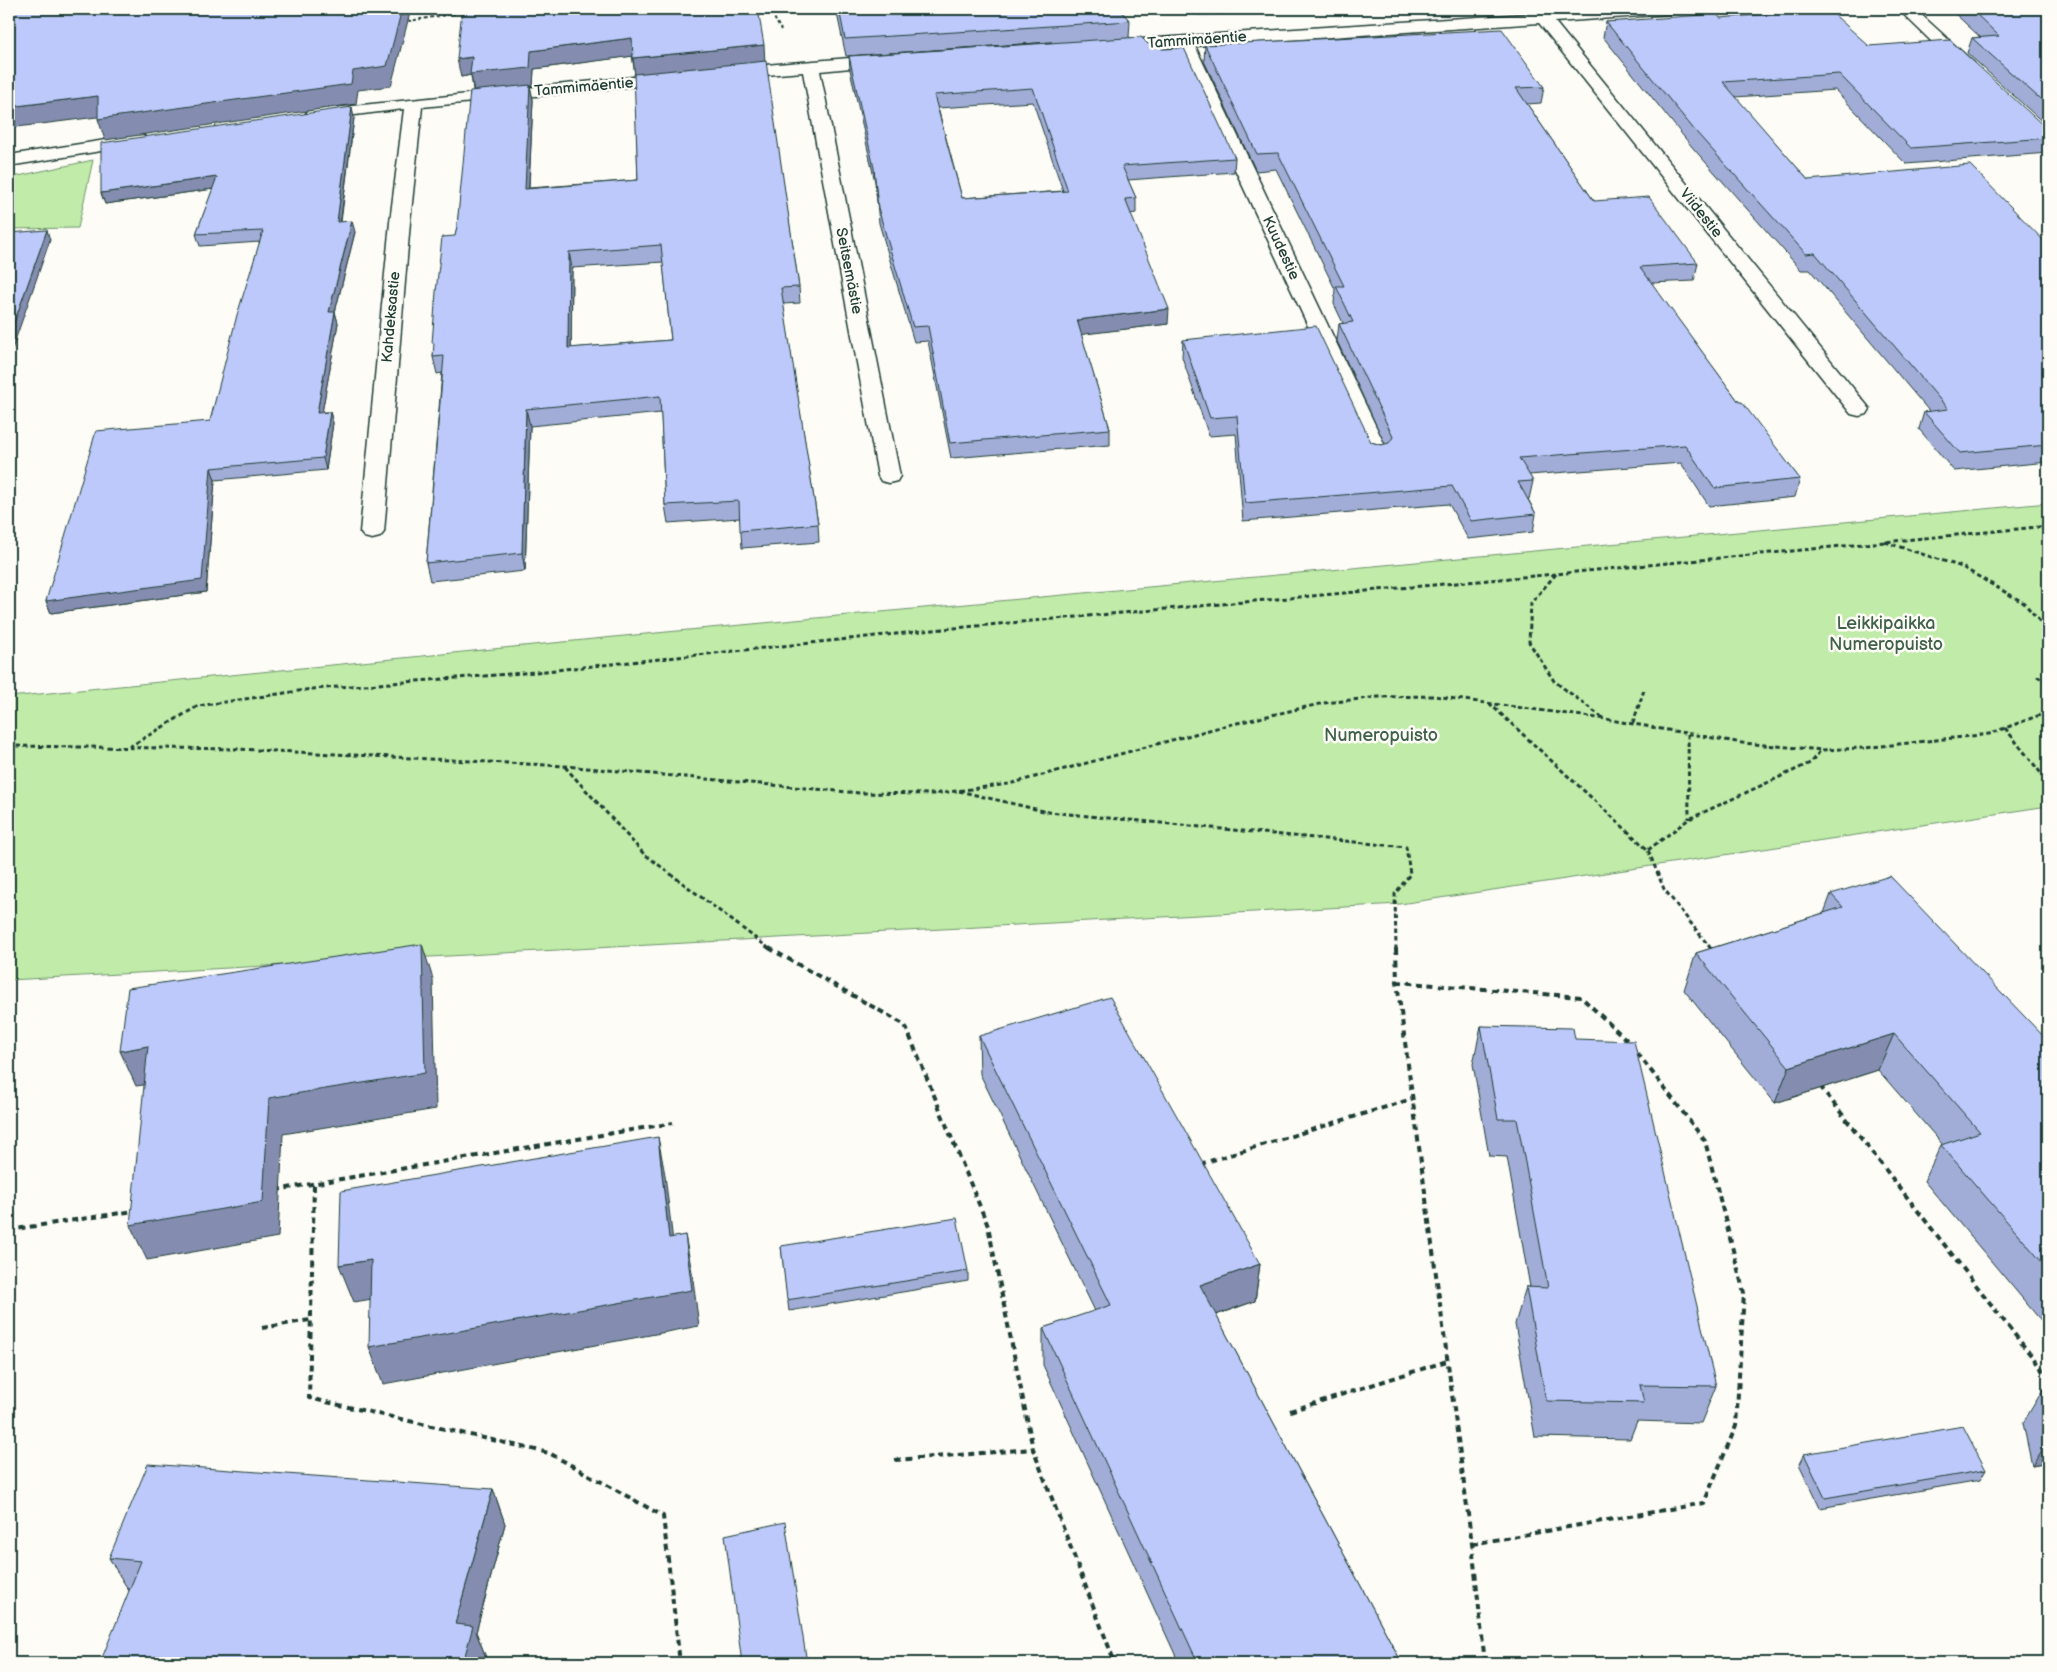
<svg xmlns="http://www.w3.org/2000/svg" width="2057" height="1672" font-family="'Balsamiq Sans',sans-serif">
<rect width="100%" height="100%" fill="#fdfcf7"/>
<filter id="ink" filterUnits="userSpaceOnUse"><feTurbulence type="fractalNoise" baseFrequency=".02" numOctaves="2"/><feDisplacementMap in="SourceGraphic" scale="10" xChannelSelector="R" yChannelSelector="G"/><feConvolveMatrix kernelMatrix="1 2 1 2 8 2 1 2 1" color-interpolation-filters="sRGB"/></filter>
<g filter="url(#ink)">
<polygon fill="#eaedf8" points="1192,9 1329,9 1199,17"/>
<g fill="#c0eba8" stroke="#70946e">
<polygon points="93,160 78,228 9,229 9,178"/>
<polygon points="2048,503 2048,806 1400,904 9,980 9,697 624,636"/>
</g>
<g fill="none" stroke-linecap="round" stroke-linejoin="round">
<g stroke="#1f3d34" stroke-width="3">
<g id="street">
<polygon points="1600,9 1679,9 1677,12 1671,14 1555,22 1870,409 1867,414 1859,416 1851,414 1539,23 1195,46 1389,454 1386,459 1378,461 1370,459 1178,47 1111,51 1105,50 1103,46 1105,42 1111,41"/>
<polygon points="1898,9 1915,9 1973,62 1976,66 1973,70 1961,70"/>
<polygon points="886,55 892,56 895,60 892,64 820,71 900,476 897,481 889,483 881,481 878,476 803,72 730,78 724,77 721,73 724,69 730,68"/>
<polygon points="672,73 678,74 681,78 678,82 422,107 410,222 384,532 380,537 372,539 364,537 360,532 390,222 404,109 314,120 308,119 305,115 308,111 314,110"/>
<polygon points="138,135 144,136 147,140 144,144 9,166 9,155"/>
</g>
</g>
<g stroke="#1f3d34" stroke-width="2" stroke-dasharray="3 2.5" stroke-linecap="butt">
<polyline points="769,9 781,30"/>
<polyline points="403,22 464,12"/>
</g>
<g stroke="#1f3d34" stroke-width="3" stroke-dasharray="4.5 3" stroke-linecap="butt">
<polyline points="1885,542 1962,567 2024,603 2048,631"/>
<polyline points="1556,574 1531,603 1529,642 1554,681 1603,718"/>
<polyline points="2037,676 2048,682"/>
<polyline points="1489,703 1648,850 1664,889 1712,950"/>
<polyline points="1633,723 1644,690"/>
<polyline points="2005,728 2048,782"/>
<polyline points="1688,734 1689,819"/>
<polyline points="9,746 237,749 354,755 565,766 859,793 933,794 1009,784 1224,726 1324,703 1379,697 1434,696 1605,719 1742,743 1822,750 1864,748 1989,734 2048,712"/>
<polyline points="129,747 198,706 312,689 536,672 943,629 1556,574 2048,526"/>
<polyline points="565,767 643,853 771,950"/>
<polyline points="959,791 1048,812 1406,847 1410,874 1395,894 1396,950"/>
<polyline points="1648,850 1689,819 1810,763 1821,750"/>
</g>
<g stroke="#1f3d34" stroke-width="4" stroke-dasharray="6 4.5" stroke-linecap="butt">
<polyline points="769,948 905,1025 988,1226 1033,1449 1115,1663"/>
<polyline points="1396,948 1397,982 1472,1544 1485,1663"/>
<polyline points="1711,948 1714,952"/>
<polyline points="1397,982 1581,997 1630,1043"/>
<polyline points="1820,1086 2048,1377"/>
<polyline points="1200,1164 1412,1099"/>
<polyline points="314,1185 309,1398 549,1453 663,1516 680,1663"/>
<polyline points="276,1190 673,1123"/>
<polyline points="9,1230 134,1211"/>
<polyline points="262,1328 310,1320"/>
<polyline points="1290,1411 1447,1361"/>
<polyline points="895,1460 1033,1449"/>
<polyline points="1472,1544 1704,1503 1736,1426 1744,1293 1705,1141 1635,1050"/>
</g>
<use href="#street" fill="#fdfcf7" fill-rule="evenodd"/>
</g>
<g fill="#a2add7" stroke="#1f3d34" fill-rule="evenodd">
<path d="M462,9L765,61L799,287L800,303L783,304L818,524L819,542L742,548L740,518L668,523L665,505L661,413L530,426L525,571L430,581L426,563L442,373L437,374L433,357L457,226L473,90L471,75L461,77ZM632,56L635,74L638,180L529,188L533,100L530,86H533L534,69ZM663,262L671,340L571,348L572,268Z"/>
<path d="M836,9H1119L1130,21L1129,37L1162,49L1235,158L1234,172L1128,180L1136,198V213L1130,214L1168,324L1081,334L1110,429V445L951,458L928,341L914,342L879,223L875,182L850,70L849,56L1052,42L846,56ZM1033,102L1063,191L962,198L938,108Z"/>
<polygon points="1950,9 2048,9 2048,127 1967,53 1972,38 1980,37"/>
<polygon points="1720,18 1869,46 2048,128 2048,153 1906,164 1835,90 1735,97 1808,180 2048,245 2048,462 1954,471 1919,429 1924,412 1929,411 1810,270 1801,270 1693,148 1603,37 1606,22"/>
<polygon points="1205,45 1544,87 1541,103 1527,104 1594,201 1698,263 1694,281 1651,283 1739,402 1800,479 1795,497 1709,506 1681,463 1529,475 1533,481 1529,499 1528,499 1536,514 1533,532 1468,539 1449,504 1243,521 1236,434 1209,436 1182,357 1183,340 1371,442 1381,445 1385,444 1337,341 1339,324 1343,323 1334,304 1335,289 1276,169 1256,171 1204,61"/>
<polygon points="354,118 341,222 355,232 335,312 338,323 322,412 330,412 333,423 326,470 215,480 206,592 51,613 46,601 210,421 260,242 200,246 196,234 213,189 105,204 101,193"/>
<polygon points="1831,894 2048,1041 2048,1329 1924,1181 1941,1145 1943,1145 1878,1070 1775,1103 1684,990 1696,953 1824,913"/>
<polygon points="1481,1026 1575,1039 1716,1386 1701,1423 1637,1421 1630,1439 1535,1437 1515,1324 1526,1287 1530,1287 1507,1157 1489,1156 1473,1064"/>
<polygon points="979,1036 1260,1264 1255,1301 1216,1315 1402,1663 1179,1663 1043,1365 1043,1328 1095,1311 980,1074"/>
<polygon points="781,1246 968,1271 968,1281 789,1311"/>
<polygon points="2048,1387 2048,1463 2032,1466 2023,1423 2044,1388"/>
<polygon points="1804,1454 1986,1470 1980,1480 1820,1508 1799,1464"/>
<polygon points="493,1489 505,1524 476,1632 487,1660 129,1591 109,1558"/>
</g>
<g fill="#848daf" stroke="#1f3d34">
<polygon points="402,9 411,9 391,86 358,90 356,104 105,140 98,119 353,71"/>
<polygon points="632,38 634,56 534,69 533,86 530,86 533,100 528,204 525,189 474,92 471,75 461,77 457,59 531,51"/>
<polygon points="764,45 765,63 635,76 633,58"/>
<polygon points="98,96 105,116 9,128 9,107"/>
<polygon points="352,107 354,118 339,233 337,222"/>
<polygon points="217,177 220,188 105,204 101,193"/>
<polygon points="352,221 355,232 332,324 329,312"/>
<polygon points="47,230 50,240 9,358 9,337"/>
<polygon points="569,252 572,268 571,365 568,348"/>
<polygon points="1169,309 1168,324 1077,335 1077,320"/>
<polygon points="335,312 338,323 320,424 317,413"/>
<polygon points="526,409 530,426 525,571 522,553"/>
<polygon points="330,412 333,423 326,470 323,458"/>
<polygon points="211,468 215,480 206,592 51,613 46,601"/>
<polygon points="422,944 433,979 436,1109 283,1134 278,1237 147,1260 130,1225 269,1098"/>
<polygon points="1894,1034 1878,1070 1775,1103 1789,1067"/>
<polygon points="148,1046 164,1082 136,1086 120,1051"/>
<polygon points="658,1137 665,1175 677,1275 669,1238"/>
<polygon points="685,1235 692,1272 699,1326 383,1384 369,1347"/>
<polygon points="371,1260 384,1297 354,1302 339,1265"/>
<polygon points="1260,1264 1255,1301 1196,1322 1200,1285"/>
<polygon points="2048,1441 2048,1463 2032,1466"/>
<polygon points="493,1489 505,1524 476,1632 487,1660 486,1663 463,1663 455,1624"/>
</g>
<g fill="#bcc9fa" stroke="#1f3d34" fill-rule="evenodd">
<polygon points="9,9 402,9 387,66 353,71 351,84 98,119 98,96 9,107"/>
<polygon points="462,9 758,9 764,45 633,58 632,38 531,51 530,68 470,74 472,57 457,59"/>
<polygon points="839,9 1119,9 1130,21 845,39"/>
<polygon points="1828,9 1869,46 1950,40 2046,128 2048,128 2048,138 1911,148 1839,74 1723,82 1808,180 1970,165 2048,245 2048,445 1960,453 1924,412 1948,409 1815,253 1806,254 1696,132 1606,22 1717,14 1720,18"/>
<polygon points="1971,9 2048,9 2048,106 1972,38 1999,36"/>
<polygon points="1502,29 1544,87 1516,88 1594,201 1649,197 1698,263 1640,267 1739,402 1742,402 1800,479 1714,488 1685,445 1519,458 1533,481 1518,482 1536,514 1471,521 1452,486 1245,503 1237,416 1210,418 1183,340 1316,326 1371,442 1381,445 1389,443 1393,437 1339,324 1353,322 1336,286 1344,286 1278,153 1257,154 1205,45"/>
<path d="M1141,37L1148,44L1160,43L1162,49L1184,48L1235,158L1122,166L1136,198L1125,199L1169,309L1077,320L1110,429L950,443L928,326L913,327L878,208L874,168L849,56ZM1033,88L1068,191L962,198L934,95Z"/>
<path d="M766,61L799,287L781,288L818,524L740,531L739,501L665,505L660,396L526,409L522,553L426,563L444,356L433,357L434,343H432L436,292L442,237L455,236L457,226L470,91L530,85L525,189L638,180L634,74ZM661,245L671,340L568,348L569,252Z"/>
<polygon points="352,107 337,222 352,221 329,312 335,312 317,413 330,412 323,458 211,468 202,580 46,601 96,431 210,421 237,315 263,231 196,234 217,177 101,193 101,143"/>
<polygon points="47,230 9,337 9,233"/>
<polygon points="1890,876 2048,1041 2048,1269 1941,1145 1980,1132 1894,1034 1789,1067 1696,953 1843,907 1831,894"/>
<polygon points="422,944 425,1073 269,1098 263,1202 130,1225 148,1046 120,1051 128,988"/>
<polygon points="1110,997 1260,1264 1200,1285 1402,1663 1198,1663 1043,1328 1111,1305 979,1036"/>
<polygon points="1481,1026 1573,1028 1575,1039 1634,1041 1716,1386 1640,1385 1644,1403 1546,1401 1526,1287 1548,1288 1517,1119 1498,1119"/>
<polygon points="658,1137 669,1238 685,1235 692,1290 369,1347 371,1260 339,1265 341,1191"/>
<polygon points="957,1218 968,1271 787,1300 781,1246"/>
<polygon points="2048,1387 2048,1406 2044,1388"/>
<polygon points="1963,1426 1986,1470 1825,1498 1804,1454"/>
<polygon points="148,1464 493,1489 455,1624 473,1626 463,1663 100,1663 141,1561 109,1558"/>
<polygon points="785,1522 807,1663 742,1663 725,1535"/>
</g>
</g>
<g text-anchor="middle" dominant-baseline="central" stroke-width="5" stroke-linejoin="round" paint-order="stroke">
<g font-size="15" fill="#1f3d34" stroke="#fdfcf7">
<text transform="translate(1197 40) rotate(-4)">Tammimäentie</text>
<text transform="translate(584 87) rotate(-5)">Tammimäentie</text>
<text transform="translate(1701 213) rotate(51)">Viidestie</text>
<text transform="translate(1281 248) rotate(65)">Kuudestie</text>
<text transform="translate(849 271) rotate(79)">Seitsemästie</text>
<text transform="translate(391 317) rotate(-85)">Kahdeksastie</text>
</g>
<g font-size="18" fill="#3f604b" stroke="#fdfcf7">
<text x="1886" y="623">Leikkipaikka<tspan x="1886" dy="21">Numeropuisto</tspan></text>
<text x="1381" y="735">Numeropuisto</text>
</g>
</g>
<rect width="2057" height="1672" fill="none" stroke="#fdfcf7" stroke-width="30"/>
<rect x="15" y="15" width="2027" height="1642" fill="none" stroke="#1f3d34" stroke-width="2" filter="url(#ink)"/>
</svg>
